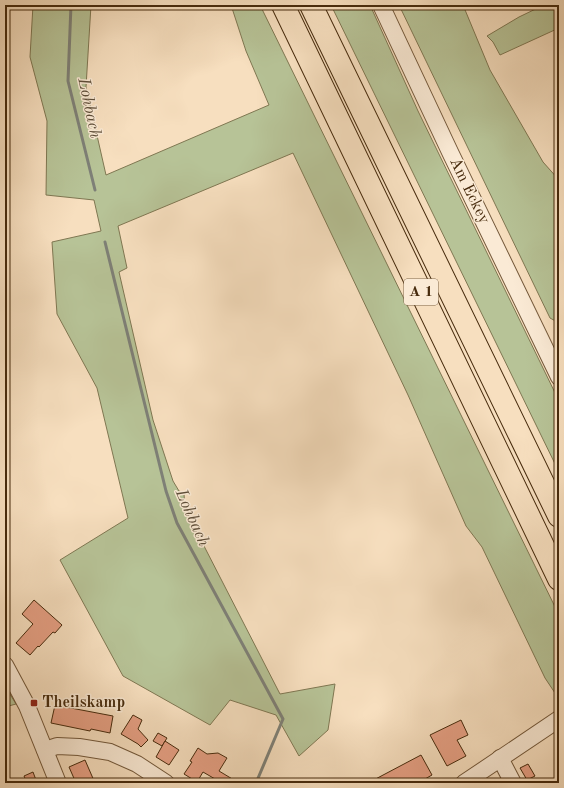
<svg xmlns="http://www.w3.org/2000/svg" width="564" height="788" font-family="'Old Standard TT',serif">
	<rect width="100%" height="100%" fill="#f7dfbf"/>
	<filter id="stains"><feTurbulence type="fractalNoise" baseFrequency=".005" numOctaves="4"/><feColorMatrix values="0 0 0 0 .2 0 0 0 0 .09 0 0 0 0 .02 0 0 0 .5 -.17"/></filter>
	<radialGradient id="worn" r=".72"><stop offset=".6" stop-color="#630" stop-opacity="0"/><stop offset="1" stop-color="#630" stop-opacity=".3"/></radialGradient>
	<g fill="#b7c397" stroke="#7f7752">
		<polygon points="33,5 91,5 86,87 106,175 269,105 246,51 231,5 260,5 559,615 559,699 545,678 482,547 466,526 408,395 293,153 118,226 127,268 119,272 153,420 173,481 179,491 184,494 185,509 280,694 335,684 328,730 299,756 276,715 230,700 210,725 123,676 60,560 128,518 97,388 57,314 52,242 101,231 94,200 46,195 47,121 30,57"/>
		<polygon points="331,5 370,5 418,111 559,401 559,472"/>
		<polygon points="399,5 463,5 490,70 543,162 559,180 559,323 550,318"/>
		<polygon points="544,5 559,5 559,28 500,55 493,42 487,36 519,17"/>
		<polygon points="5,686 16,704 5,707"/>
	</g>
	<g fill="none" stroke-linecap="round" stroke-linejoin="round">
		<g stroke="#7e8077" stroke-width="3">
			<polyline points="71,5 68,81 95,190"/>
			<polyline points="105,242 166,491 177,523 283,719 256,783"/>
		</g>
	</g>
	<g fill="#e6a084" stroke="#472b0d">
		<polygon points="34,600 62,625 55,633 53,632 39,647 38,646 30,655 16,643 33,624 22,614"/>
		<polygon points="55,705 113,716 110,733 91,729 90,731 51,723"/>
		<polygon points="133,715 142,720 138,729 148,740 141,747 138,744 121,734"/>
		<polygon points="461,720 468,735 457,740 466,756 447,766 430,735"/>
		<polygon points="158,733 167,738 162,746 153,741"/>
		<polygon points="165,741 179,750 169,765 156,757"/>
		<polygon points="198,748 207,754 218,753 227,758 219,771 239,783 222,783 203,772 197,782 184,774 192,762 190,761"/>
		<polygon points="421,755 432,775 418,783 368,783"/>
		<polygon points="85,760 95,783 76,783 69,767"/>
		<polygon points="528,764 535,776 527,780 520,768"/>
		<polygon points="33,772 36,780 30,783 27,783 24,776"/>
	</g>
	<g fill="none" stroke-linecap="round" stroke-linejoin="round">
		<g stroke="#73583a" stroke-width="18">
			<g id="minor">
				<polyline points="381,5 450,152 559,377"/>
				<polyline points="5,665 27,706 58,783"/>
				<polyline points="45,750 57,746 79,747 110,752 137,764 166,783"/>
				<polyline points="500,758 513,783"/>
				<polyline points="464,783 559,719"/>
			</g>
		</g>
		<g stroke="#472b0d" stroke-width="24">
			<g id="highway">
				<polyline points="283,5 559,579"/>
				<polyline points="311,5 559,516"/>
			</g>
		</g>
		<use href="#minor" stroke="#faead5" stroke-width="16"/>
		<use href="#highway" stroke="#f7dfbf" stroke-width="22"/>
	</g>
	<rect fill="#8f2418" stroke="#faead5" stroke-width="1.5" x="30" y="699" width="8" height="8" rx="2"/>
	<g text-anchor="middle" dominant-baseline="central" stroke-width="3" stroke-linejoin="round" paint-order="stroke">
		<rect fill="#faead5" stroke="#7d6449" stroke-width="1" x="404" y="279" width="34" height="26" rx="3"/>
		<g font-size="15" font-weight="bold" fill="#472b0d">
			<text x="421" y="292">A 1</text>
		</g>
		<g font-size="16" fill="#472b0d" stroke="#faead5">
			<text transform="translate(469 191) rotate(64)">Am Eckey</text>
		</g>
		<g font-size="16" font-weight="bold" fill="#472b0d" stroke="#faead5" text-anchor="start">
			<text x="42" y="703">Theilskamp</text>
		</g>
		<g font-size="17" font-style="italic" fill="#5e4e39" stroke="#faead5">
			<text transform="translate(89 108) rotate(78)">Lohbach</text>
			<text transform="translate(192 518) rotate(66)">Lohbach</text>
		</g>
	</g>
	<rect width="564" height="788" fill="none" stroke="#f7dfbf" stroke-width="20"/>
	<rect x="6" y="6" width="552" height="776" fill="none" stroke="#472b0d" stroke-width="2"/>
	<rect x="10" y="10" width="544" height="768" fill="none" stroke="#472b0d"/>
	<rect width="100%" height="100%" filter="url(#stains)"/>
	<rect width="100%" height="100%" fill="url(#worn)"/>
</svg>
